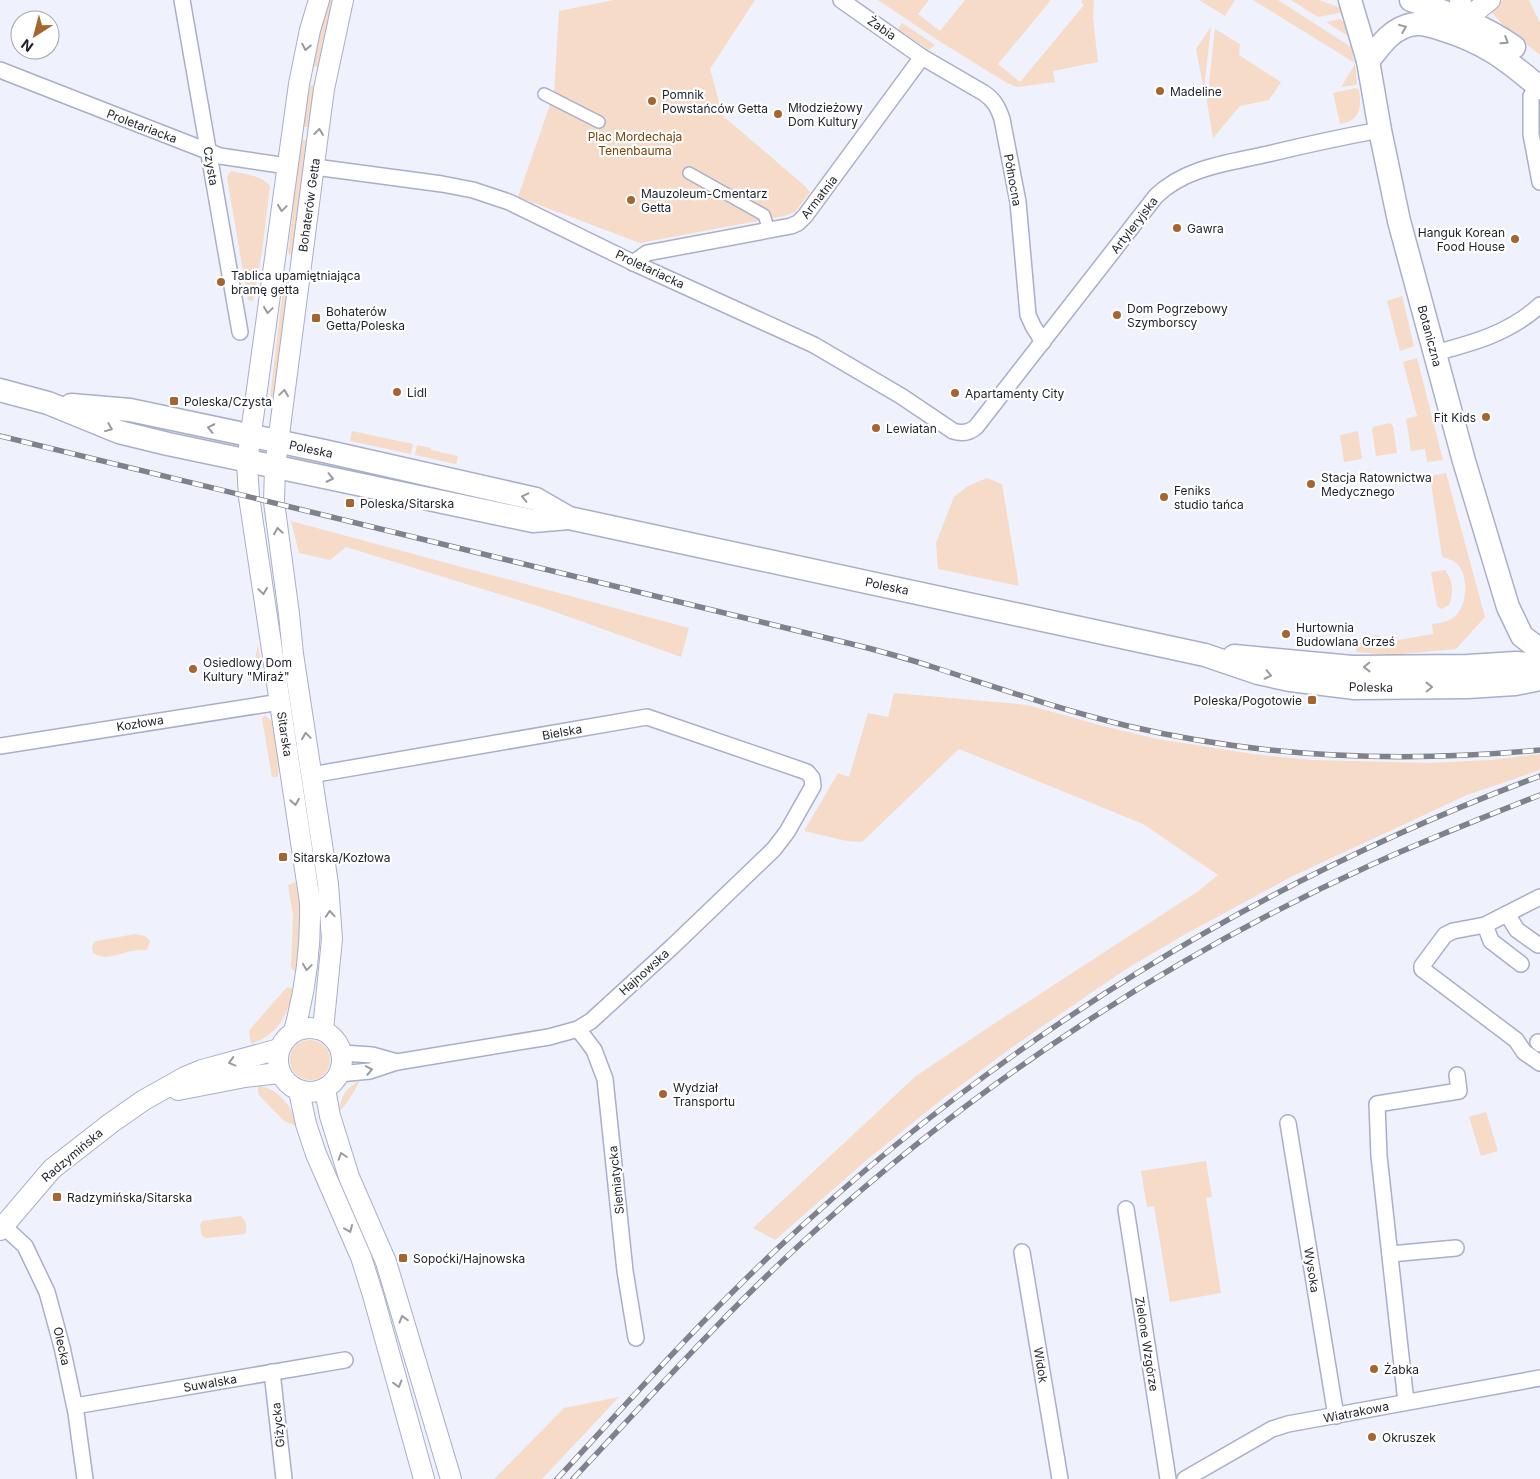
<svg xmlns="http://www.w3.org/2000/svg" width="1540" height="1479" font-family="Inter,sans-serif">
	<rect width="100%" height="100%" fill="#eff2fd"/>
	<g fill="#f5dbc8">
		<polygon points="328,0 334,0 319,68 315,66 312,67"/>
		<polygon points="614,0 755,0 710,69 723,116 805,186 810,192 795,212 784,216 640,243 518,197 554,93 559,11"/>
		<polygon points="878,0 929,0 918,14 940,31 965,0 1051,0 998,64 1020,82 1084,5 1081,2 1082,0 1094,0 1093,18 1098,62 1053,71 1055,82 1017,87 1007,83 939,41"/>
		<polygon points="1199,0 1235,0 1225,16"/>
		<polygon points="1253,0 1278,0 1351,47 1355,63"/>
		<polygon points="1291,0 1319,0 1350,11 1318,17"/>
		<polygon points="1503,0 1529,0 1540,23 1540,55 1504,26 1488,8"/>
		<polygon points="1340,19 1345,23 1348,36 1326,22"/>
		<polygon points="902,23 935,45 929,50 898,29"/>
		<polygon points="1211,26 1204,90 1196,49"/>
		<polygon points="1215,29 1240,44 1239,55 1281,82 1269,100 1240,106 1213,138 1207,102"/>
		<polygon points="1355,64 1357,83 1356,85 1341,87"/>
		<polygon points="310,85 315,86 310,127 303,127"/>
		<path d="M1356,88L1359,90C1362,107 1360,121 1340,124L1333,93Z"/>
		<polygon points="301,140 308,141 293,254 290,255 288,252"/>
		<path d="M231,171C244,174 261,175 270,186L262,252L253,301L248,300L227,178L229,173Z"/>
		<polygon points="285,272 291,273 277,399 270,397"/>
		<polygon points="1402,296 1414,346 1400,351 1387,301"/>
		<polygon points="1417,358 1443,460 1427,462 1425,449 1411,451 1406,419 1417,416 1403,362"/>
		<polygon points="1390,423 1393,426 1397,453 1376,456 1372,430 1373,427"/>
		<polygon points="352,431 413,444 411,454 350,441"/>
		<polygon points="1358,431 1362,459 1344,462 1340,435"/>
		<polygon points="417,445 431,448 431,450 458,456 456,464 415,455"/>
		<path d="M1446,473L1485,617L1456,649L1390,655L1356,652V645L1359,638L1379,635L1380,643L1433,634L1432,624C1440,623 1448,622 1454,617C1467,607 1469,579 1459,566C1455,561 1449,559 1442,557L1430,476Z"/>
		<polygon points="987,478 1002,484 1019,586 938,569 936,543 954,497 968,486"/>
		<polygon points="291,521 689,628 681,657 541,607 346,547 330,560 299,553"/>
		<path d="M1445,570C1453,580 1454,593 1449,605L1441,609L1437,606L1431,572Z"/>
		<polygon points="258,644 263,679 262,682 251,683"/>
		<polygon points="894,693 1028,705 1103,726 1157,739 1253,754 1312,760 1429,763 1490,760 1540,754 1540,770 1467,795 1291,877 1182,936 1123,971 1011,1048 941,1100 869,1158 775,1240 753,1228 916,1076 989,1027 1197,892 1218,875 1143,824 959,749 862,842 847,841 804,831 838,773 849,777 868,713 888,717"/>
		<polygon points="265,715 275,725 279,760 278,777 272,777 262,718"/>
		<path d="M295,882C306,910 300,944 296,973L291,968L293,916L288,885Z"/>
		<path d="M135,934C142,936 145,934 150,941L147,950C142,950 136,950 131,951C118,954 106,961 93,953L92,947L94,942L97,941Z"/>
		<path d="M287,987L294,989C287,1016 279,1034 251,1044L249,1031L252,1027Z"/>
		<circle cx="310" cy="1060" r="20"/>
		<path d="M359,1081C358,1086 344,1109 339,1111C340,1097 347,1087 359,1081Z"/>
		<path d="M258,1086C278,1088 291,1106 297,1124L294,1125L284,1121L258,1094Z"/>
		<polygon points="1486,1112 1498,1151 1481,1156 1469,1117"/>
		<polygon points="1206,1161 1212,1197 1206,1198 1221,1293 1170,1302 1154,1206 1147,1207 1141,1171"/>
		<path d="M241,1216C246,1220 248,1229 245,1234L206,1238L202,1236L200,1225L202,1221Z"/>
		<polygon points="619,1397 542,1479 494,1479 564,1408"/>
	</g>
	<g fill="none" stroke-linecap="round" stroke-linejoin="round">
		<g stroke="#a9aeca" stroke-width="14">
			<g id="pedestrian">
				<polyline points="544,94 599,122"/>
				<polyline points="689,173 764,215 769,230"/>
			</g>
		</g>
		<g stroke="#a9aeca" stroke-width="18">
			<g id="minor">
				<polyline points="182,0 240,332"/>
				<path d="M841,0L922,57L984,93C994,100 998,107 1002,119L1018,202L1028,315L1033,326L1043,342"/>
				<polyline points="0,70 220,156 287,166"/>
				<polyline points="1531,96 1531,134 1540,182"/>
				<path d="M315,167L442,184L473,190L509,202L636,264L814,345L901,396L953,431C962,434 969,433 976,427L1156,196C1186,167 1229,163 1268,154C1305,145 1342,137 1380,130"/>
				<polyline points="633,263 647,253 791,226 798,223 805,216 922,57"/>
				<path d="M1435,353C1473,343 1510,333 1540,305"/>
				<polyline points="0,746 280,702"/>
				<polyline points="311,775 647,717 807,772 812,778 813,786 787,832 774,849 673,946 591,1021 578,1029 549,1037 397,1062 370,1071 339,1074"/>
				<polyline points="1540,897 1485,925 1453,931 1445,935 1422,966 1422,969 1516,1040 1524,1052 1540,1063"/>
				<polyline points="1507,914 1517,930 1538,945"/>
				<polyline points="1485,925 1491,941 1521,964"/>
				<polyline points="578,1029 594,1050 605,1079 625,1271 636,1338"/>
				<polyline points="1538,1042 1540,1044"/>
				<polyline points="342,1053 372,1055 397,1062"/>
				<polyline points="1288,1123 1336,1416"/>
				<polyline points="1126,1209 1168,1479"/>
				<polyline points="0,1223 25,1246 47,1292 62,1347 76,1413 85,1479"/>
				<polyline points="1022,1252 1060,1479"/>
				<polyline points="1390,1254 1456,1248"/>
				<polyline points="272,1372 284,1479"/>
				<polyline points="1406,1402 1379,1156 1377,1104 1459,1091 1457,1075"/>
				<polyline points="75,1406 345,1360"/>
				<polyline points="1185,1479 1272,1429 1288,1424 1540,1378"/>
			</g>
		</g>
		<g stroke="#a9aeca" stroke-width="22">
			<g id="tertiary">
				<polyline points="1460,0 1466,19 1490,0"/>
				<circle cx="310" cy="1060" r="32"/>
				<polyline points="323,1030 332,939 328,884 293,654 289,614 274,502 275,467 283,404 318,134 324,89 343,0"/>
				<path d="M294,1031C306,989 311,946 310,902L249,497L247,462L299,84L310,30L319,0"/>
				<polyline points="325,1089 330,1116 340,1148 349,1177 386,1262 451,1479"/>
				<polyline points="178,1090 245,1077 279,1073"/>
				<polyline points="299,1091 306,1124 316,1154 361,1257 373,1295 424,1479"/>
				<polyline points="0,1230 52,1169 111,1123 144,1100 185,1077 202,1070 279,1049"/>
			</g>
		</g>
		<g stroke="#a9aeca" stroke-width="25">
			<g id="secondary">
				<polyline points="1350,0 1368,61 1380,130 1399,221 1464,461 1508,607 1522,636 1540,650"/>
				<path d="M1411,0C1448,13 1481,24 1514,47"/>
				<path d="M1368,61C1379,48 1388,33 1404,27C1417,21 1428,25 1441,29C1484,42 1506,59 1540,88"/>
				<polyline points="0,390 48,403 119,432 168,444 533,521 569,518 1205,655 1258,673 1290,680 1355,688 1468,687 1515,684 1540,679"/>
				<polyline points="71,405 130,410 324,451 536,499 569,518"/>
				<polyline points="1234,656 1352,667 1468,666 1516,663 1540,665"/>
			</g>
		</g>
		<use href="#pedestrian" stroke="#fff" stroke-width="11"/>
		<use href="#minor" stroke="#fff" stroke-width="15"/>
		<use href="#tertiary" stroke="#fff" stroke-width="20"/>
		<use href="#secondary" stroke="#fff" stroke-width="22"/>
		<g stroke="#7f828d" stroke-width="5.5">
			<g id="rail">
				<path d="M0,436L868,648C890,654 912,660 933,667C998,688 1061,710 1128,726C1263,758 1402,763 1540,750"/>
				<path d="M557,1479C629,1401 700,1321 778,1248C998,1042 1257,881 1540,776"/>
				<path d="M573,1479C653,1394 730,1307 817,1229C982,1080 1171,956 1373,864C1428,839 1484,817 1540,795"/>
			</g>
		</g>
		<use href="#rail" stroke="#fff" stroke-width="4" stroke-dasharray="11" stroke-linecap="butt"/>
	</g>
	<defs><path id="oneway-chevron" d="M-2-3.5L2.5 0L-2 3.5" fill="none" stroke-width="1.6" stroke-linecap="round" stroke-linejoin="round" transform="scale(1.25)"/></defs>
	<g stroke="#999a9f">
		<use href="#oneway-chevron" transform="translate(1403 28) rotate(-22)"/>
		<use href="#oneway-chevron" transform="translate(1505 41) rotate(33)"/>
		<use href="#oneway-chevron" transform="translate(306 47) rotate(101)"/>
		<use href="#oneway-chevron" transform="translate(319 132) rotate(-83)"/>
		<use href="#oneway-chevron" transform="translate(282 208) rotate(98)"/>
		<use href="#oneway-chevron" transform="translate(268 310) rotate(98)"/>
		<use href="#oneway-chevron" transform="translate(284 393) rotate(-82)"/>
		<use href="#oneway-chevron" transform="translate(109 428) rotate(22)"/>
		<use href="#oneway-chevron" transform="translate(211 428) rotate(-168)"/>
		<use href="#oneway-chevron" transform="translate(330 478) rotate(12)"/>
		<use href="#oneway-chevron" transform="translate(525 497) rotate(-167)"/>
		<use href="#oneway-chevron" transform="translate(278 531) rotate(-99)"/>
		<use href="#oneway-chevron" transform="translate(263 591) rotate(82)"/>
		<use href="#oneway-chevron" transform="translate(1367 667) rotate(179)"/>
		<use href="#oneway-chevron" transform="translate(1268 675) rotate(12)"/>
		<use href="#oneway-chevron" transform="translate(1429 687) rotate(-1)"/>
		<use href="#oneway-chevron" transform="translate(306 736) rotate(-98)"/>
		<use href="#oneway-chevron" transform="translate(295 802) rotate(81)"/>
		<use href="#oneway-chevron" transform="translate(330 914) rotate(-94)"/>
		<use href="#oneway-chevron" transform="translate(307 967) rotate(98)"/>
		<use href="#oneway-chevron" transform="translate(232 1062) rotate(165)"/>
		<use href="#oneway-chevron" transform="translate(369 1070) rotate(-11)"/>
		<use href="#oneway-chevron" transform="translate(342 1156) rotate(-108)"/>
		<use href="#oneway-chevron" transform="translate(349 1229) rotate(67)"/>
		<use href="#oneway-chevron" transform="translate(403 1319) rotate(-106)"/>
		<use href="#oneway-chevron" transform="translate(398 1384) rotate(75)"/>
	</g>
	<g fill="#a6652f" stroke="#fff" stroke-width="2">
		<circle cx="1160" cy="91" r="5"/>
		<circle cx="652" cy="101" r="5"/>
		<circle cx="778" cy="114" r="5"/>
		<circle cx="631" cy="200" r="5"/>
		<circle cx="1177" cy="228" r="5"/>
		<circle cx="1515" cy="239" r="5"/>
		<circle cx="221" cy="282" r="5"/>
		<circle cx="1117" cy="315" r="5"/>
		<rect x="311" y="313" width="10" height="10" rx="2.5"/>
		<circle cx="397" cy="392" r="5"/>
		<circle cx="955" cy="393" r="5"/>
		<rect x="169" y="396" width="10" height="10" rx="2.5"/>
		<circle cx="1486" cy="417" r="5"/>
		<circle cx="876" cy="428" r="5"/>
		<circle cx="1311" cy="484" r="5"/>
		<circle cx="1164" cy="497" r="5"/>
		<rect x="345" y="498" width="10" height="10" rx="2.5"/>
		<circle cx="1286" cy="634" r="5"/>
		<circle cx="193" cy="669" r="5"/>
		<rect x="1307" y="695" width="10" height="10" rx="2.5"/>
		<rect x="278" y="852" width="10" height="10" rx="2.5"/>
		<circle cx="663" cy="1094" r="5"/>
		<rect x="52" y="1192" width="10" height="10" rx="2.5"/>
		<rect x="398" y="1253" width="10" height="10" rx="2.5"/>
		<circle cx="1374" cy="1369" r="5"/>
		<circle cx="1372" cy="1437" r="5"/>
	</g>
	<g text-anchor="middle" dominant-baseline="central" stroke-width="4.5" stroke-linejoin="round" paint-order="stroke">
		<g font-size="12" fill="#1d1f2a" stroke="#fff">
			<text transform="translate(882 28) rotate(35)">Żabia</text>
			<text transform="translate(142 126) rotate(21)">Proletariacka</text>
			<text transform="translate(211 166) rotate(80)">Czysta</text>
			<text transform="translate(1013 180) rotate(80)">Północna</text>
			<text transform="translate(819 197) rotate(-52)">Armatnia</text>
			<text transform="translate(309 205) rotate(-82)">Bohaterów Getta</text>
			<text transform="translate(1134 225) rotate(-52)">Artyleryjska</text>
			<text transform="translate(650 269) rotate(25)">Proletariacka</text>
			<text transform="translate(1430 336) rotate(75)">Botaniczna</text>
			<text transform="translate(311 449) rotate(12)">Poleska</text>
			<text transform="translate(887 586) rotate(12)">Poleska</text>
			<text transform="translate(1371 687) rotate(1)">Poleska</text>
			<text transform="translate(140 723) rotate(-9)">Kozłowa</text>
			<text transform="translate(562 732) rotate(-10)">Bielska</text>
			<text transform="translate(285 734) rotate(81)">Sitarska</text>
			<text transform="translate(644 972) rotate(-42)">Hajnowska</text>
			<text transform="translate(72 1155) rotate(-40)">Radzymińska</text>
			<text transform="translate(616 1180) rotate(-96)">Siemiatycka</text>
			<text transform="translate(1312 1270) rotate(81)">Wysoka</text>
			<text transform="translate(1147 1344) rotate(81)">Zielone Wzgórze</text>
			<text transform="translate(62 1346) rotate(77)">Olecka</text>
			<text transform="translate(1041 1365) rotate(81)">Widok</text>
			<text transform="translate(210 1383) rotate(-10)">Suwalska</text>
			<text transform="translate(1356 1412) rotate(-11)">Wiatrakowa</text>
			<text transform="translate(278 1425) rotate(-96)">Giżycka</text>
		</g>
		<g font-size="12" fill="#1d1f2a" stroke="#fff" text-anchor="start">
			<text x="1170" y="91">Madeline</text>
			<text x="662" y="94">Pomnik<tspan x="662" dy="14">Powstańców Getta</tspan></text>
			<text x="788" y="107">Młodzieżowy<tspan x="788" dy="14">Dom Kultury</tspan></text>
			<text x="641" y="193">Mauzoleum-Cmentarz<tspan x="641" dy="14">Getta</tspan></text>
			<text x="1187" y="228">Gawra</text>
			<text x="1505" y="232" text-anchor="end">Hanguk Korean<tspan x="1505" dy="14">Food House</tspan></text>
			<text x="231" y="275">Tablica upamiętniająca<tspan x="231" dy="14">bramę getta</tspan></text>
			<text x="1127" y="308">Dom Pogrzebowy<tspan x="1127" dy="14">Szymborscy</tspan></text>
			<text x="326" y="311">Bohaterów<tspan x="326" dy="14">Getta/Poleska</tspan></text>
			<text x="407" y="392">Lidl</text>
			<text x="965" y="393">Apartamenty City</text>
			<text x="184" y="401">Poleska/Czysta</text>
			<text x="1476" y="417" text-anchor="end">Fit Kids</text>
			<text x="886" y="428">Lewiatan</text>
			<text x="1321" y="477">Stacja Ratownictwa<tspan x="1321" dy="14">Medycznego</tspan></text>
			<text x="1174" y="490">Feniks<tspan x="1174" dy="14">studio tańca</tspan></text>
			<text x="360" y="503">Poleska/Sitarska</text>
			<text x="1296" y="627">Hurtownia<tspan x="1296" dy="14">Budowlana Grześ</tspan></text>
			<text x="203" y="662">Osiedlowy Dom<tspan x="203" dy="14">Kultury "Miraż"</tspan></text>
			<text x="1302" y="700" text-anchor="end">Poleska/Pogotowie</text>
			<text x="293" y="857">Sitarska/Kozłowa</text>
			<text x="673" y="1087">Wydział<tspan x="673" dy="14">Transportu</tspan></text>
			<text x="67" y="1197">Radzymińska/Sitarska</text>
			<text x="413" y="1258">Sopoćki/Hajnowska</text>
			<text x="1384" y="1369">Żabka</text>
			<text x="1382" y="1437">Okruszek</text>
		</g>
		<g font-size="12" fill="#7b4106" stroke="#fff">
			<text x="635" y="136">Plac Mordechaja<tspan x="635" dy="14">Tenenbauma</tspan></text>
		</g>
	</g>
	<g transform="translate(35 35) rotate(216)"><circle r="24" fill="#ffffff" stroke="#a5a5aa"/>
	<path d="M0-4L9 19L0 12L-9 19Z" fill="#a6652f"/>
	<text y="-8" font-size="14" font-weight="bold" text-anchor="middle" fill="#1d1f2a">N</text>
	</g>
</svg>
